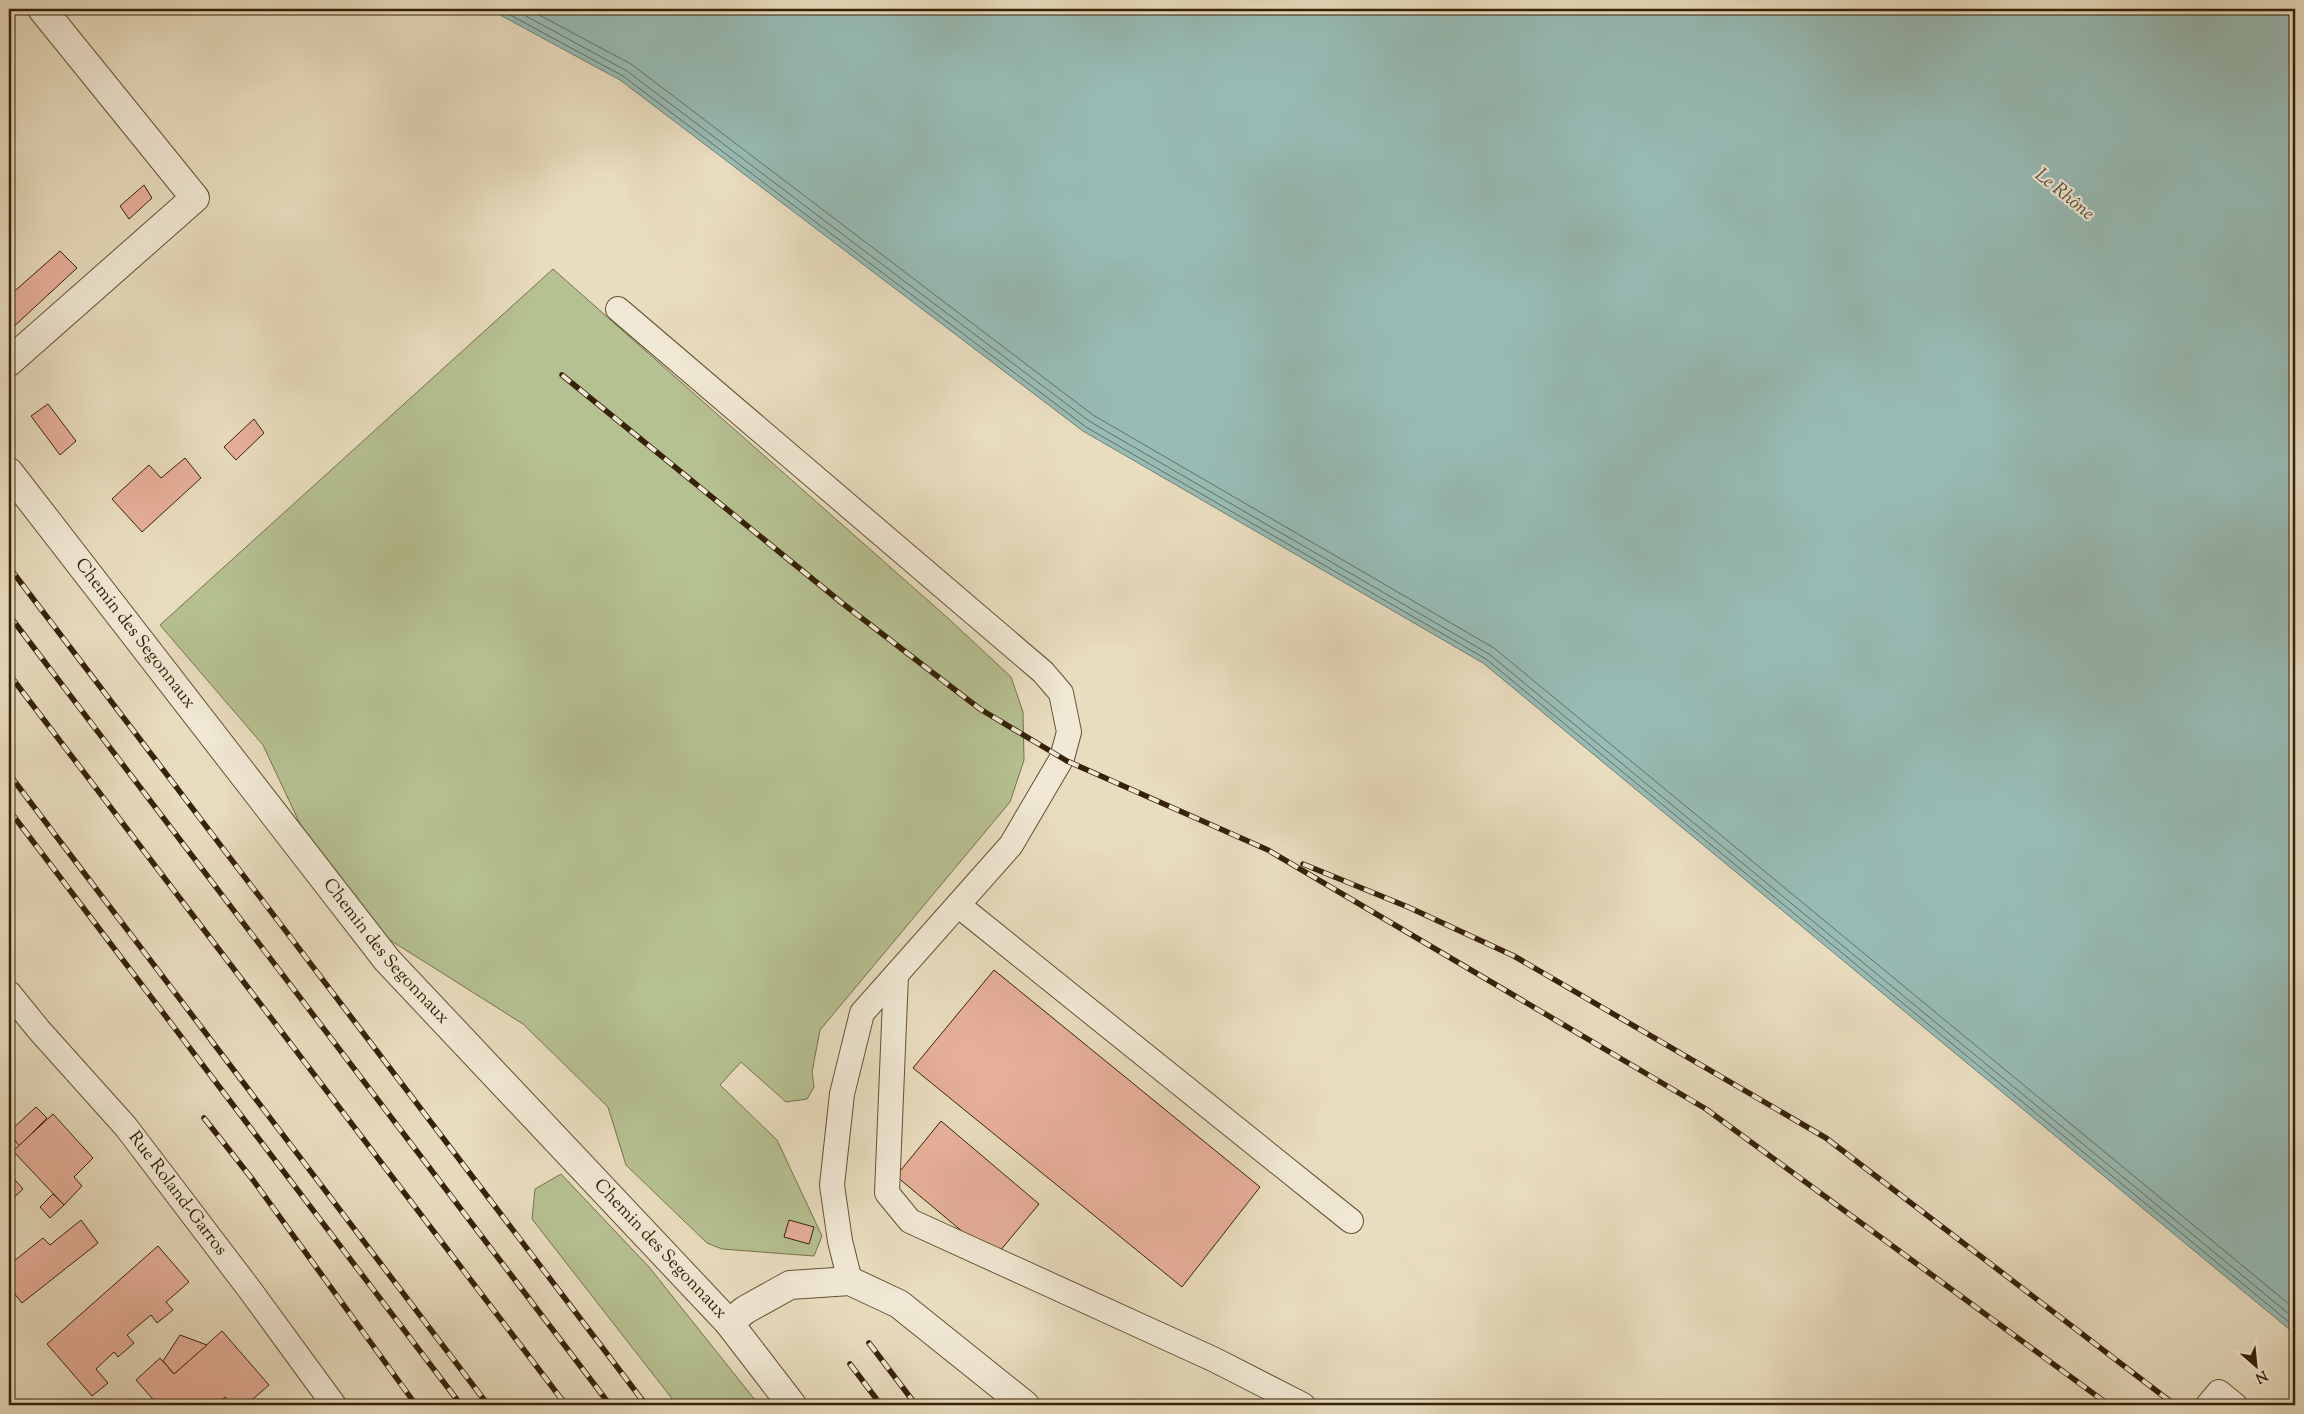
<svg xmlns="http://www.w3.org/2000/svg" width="2304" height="1414" font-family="'Sorts Mill Goudy',serif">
	<rect width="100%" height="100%" fill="#e9ddbf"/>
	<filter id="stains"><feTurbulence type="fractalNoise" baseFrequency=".004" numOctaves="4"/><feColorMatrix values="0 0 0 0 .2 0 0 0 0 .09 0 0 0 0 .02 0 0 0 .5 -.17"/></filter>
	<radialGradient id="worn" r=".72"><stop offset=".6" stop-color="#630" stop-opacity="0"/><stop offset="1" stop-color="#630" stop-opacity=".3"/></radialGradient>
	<g fill="#b6c192" stroke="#76724c">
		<polygon points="553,269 950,620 1011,677 1023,712 1024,760 1010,802 820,1030 812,1072 814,1087 807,1099 786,1102 741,1062 720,1085 777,1140 822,1236 814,1256 722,1249 707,1243 626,1165 608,1107 523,1024 382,935 309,843 263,745 160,625"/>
		<polygon points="561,1174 649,1267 759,1405 677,1405 532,1219 535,1189"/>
	</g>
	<polygon fill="#97bbb5" stroke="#707e6f" points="489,9 2295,9 2295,1334 1483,663 1083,431 620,80"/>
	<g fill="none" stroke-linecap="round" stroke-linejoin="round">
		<g stroke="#666e5e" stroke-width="1">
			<polyline points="499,9 623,76 1086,427 1486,659 2295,1327"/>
			<polyline points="513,9 627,71 1089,421 1489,654 2295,1319"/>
			<polyline points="528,9 631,64 1093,415 1494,648 2295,1309"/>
		</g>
	</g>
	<g fill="#e7b09a" stroke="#362206">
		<polygon points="144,185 152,198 129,219 120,206"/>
		<polygon points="60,251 77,268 9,331 9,296"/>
		<polygon points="48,404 76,441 60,455 31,416"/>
		<polygon points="254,419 264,433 236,460 224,447"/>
		<polygon points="185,458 201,478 142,532 112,499 149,465 161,478"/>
		<polygon points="994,970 1260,1187 1182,1287 913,1068"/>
		<polygon points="36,1107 47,1118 19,1146 9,1132"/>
		<polygon points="53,1114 93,1158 74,1177 82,1186 64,1205 13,1151"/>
		<polygon points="941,1121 1039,1204 994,1258 896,1176"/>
		<polygon points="9,1173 23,1189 9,1202"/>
		<polygon points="53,1194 64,1205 50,1218 40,1207"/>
		<polygon points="81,1220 98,1243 22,1303 9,1287 9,1265 43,1238 50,1245"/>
		<polygon points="789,1220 814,1227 809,1244 784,1237"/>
		<polygon points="158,1246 189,1282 166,1302 173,1310 157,1323 151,1315 127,1335 134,1343 118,1357 114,1352 96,1369 108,1383 92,1396 47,1344"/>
		<polygon points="222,1331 269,1385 246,1405 232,1405 225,1397 216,1405 158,1405 136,1380 160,1358 174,1374"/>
		<polygon points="180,1335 207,1345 174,1374 163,1361"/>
	</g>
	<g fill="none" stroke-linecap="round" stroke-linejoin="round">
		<g stroke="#635134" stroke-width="26">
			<g id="service">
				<polyline points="618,309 1043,672 1061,693 1069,732 1062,758 1011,845 862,1013 842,1094 832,1185 840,1241 850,1281"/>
				<polyline points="958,905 1351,1221"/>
				<polyline points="896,975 887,1193 910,1221 1215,1360 1303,1405"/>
				<path id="s1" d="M9,993L39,1030L126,1127L250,1290L334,1405"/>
				<polyline points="2208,1405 2219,1392 2235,1405"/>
			</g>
		</g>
		<g stroke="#635134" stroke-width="30">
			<g id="minor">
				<polyline points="9,362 195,198 42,9"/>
				<path id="s2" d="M9,472L387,960L729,1323L792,1405"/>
				<polyline points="729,1323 745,1310 790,1285 850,1281 899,1304 1025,1405"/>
			</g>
		</g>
		<use href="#service" stroke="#f1e9d5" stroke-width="24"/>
		<use href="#minor" stroke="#f1e9d5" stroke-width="28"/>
		<g stroke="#362206" stroke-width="5.5">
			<g id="rail">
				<polyline points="562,375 842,603 980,709 1067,761 1268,850 1706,1109 2109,1405"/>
				<polyline points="9,567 646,1405"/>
				<polyline points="9,615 610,1405"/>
				<polyline points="9,674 566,1405"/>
				<polyline points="9,774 488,1405"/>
				<polyline points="9,810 461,1405"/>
				<polyline points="1303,864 1408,907 1514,956 1826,1138 2175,1405"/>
				<polyline points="204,1118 253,1180 416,1405"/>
				<polyline points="869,1343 916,1405"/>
				<polyline points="850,1364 881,1405"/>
			</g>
		</g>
		<use href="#rail" stroke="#f1e9d5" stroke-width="4" stroke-dasharray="11" stroke-linecap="butt"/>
	</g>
	<g text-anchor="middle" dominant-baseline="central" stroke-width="4.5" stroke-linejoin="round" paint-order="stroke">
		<g font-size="18" fill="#362206" stroke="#f1e9d5">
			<text stroke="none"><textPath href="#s2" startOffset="205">Chemin des Segonnaux</textPath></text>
			<text stroke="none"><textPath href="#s2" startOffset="610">Chemin des Segonnaux</textPath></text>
			<text stroke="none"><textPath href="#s1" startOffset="262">Rue Roland-Garros</textPath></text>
			<text stroke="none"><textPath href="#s2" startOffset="1015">Chemin des Segonnaux</textPath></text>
		</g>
		<g font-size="19" font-style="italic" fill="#53503b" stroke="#f1e9d5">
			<text transform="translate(2064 195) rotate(39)">Le Rhône</text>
		</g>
	</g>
	<rect width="2304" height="1414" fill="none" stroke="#e9ddbf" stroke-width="30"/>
	<rect x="10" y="10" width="2284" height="1394" fill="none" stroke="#362206" stroke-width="2.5"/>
	<rect x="15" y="15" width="2274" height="1384" fill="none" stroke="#362206"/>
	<g transform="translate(2256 1366) rotate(153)" stroke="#f1e9d5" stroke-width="4" paint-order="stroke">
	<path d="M0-4L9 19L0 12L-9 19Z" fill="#362206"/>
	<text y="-8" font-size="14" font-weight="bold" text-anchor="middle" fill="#362206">N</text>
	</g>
	<rect width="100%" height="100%" filter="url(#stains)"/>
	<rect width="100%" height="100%" fill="url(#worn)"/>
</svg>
